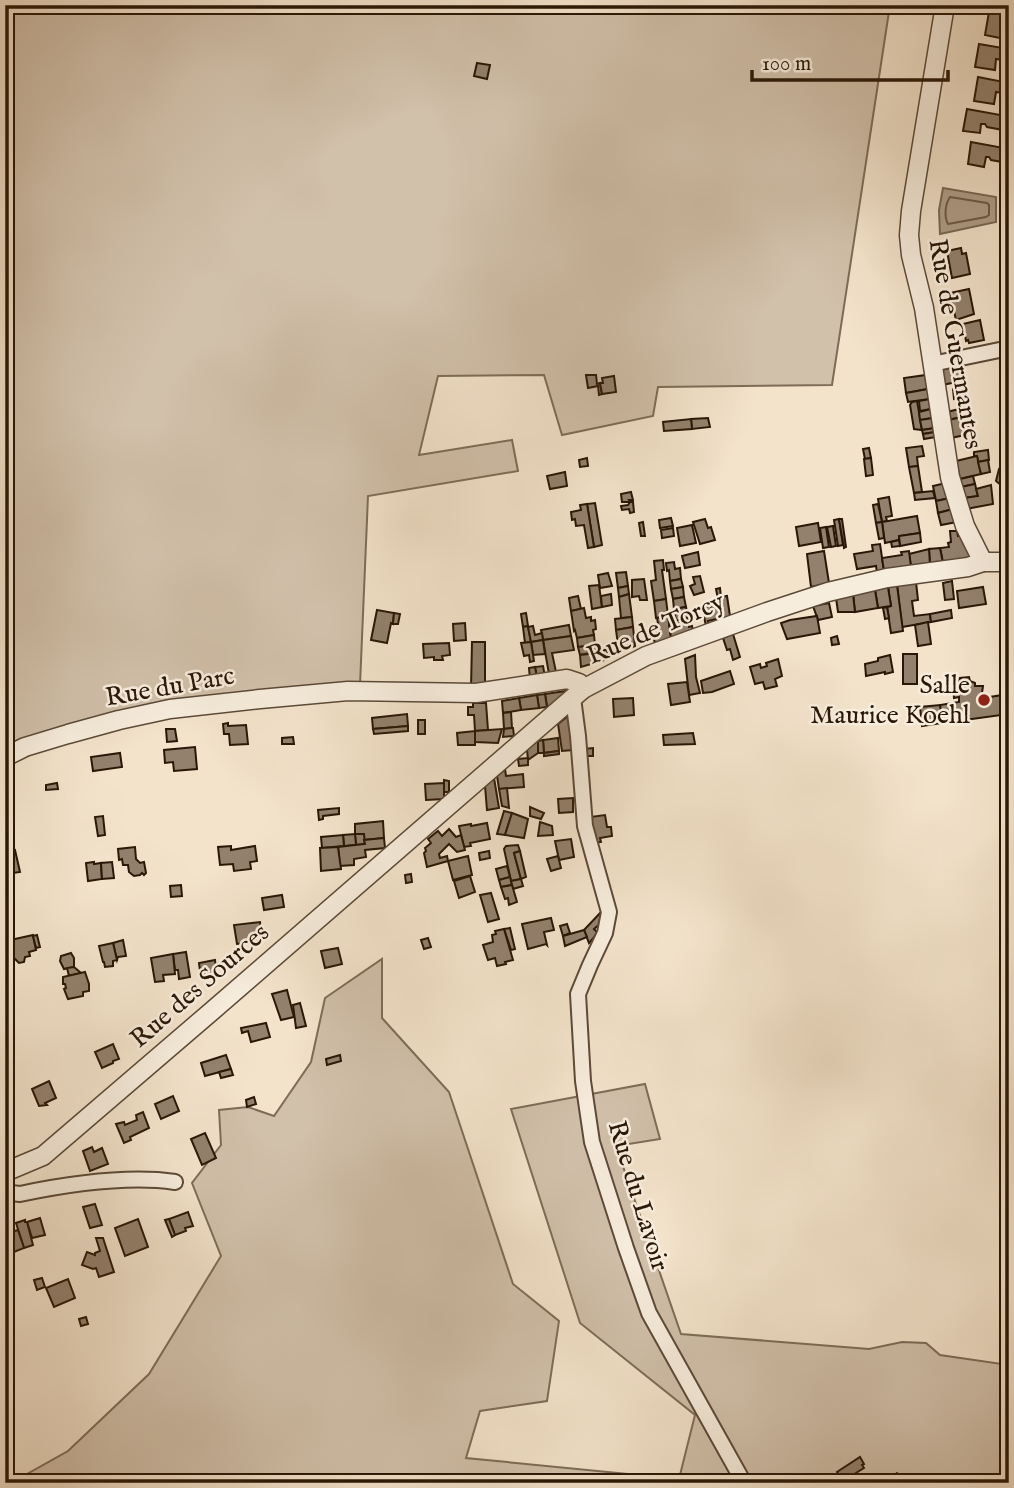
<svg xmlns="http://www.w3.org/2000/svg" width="1014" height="1488" font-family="'IM FELL English',serif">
	<rect width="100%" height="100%" fill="#f3e3cb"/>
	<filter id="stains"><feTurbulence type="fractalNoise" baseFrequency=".00286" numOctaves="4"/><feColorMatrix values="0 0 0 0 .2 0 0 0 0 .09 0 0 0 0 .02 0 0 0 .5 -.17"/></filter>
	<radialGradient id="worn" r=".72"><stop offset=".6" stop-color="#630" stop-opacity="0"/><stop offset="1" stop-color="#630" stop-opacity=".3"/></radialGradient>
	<g fill="#d1c0aa" stroke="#7e6c58" stroke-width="2">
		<polygon points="5,5 890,5 832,385 658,387 653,416 562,435 544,375 438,376 419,455 512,440 518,471 368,496 360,685 165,701 5,758"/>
		<polygon points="382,959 382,1018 449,1092 513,1284 559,1321 547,1401 480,1411 466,1458 679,1479 695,1415 580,1323 511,1109 645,1084 660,1139 616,1146 681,1334 869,1349 902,1342 926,1343 940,1355 1009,1365 1009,1483 11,1483 68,1451 149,1374 221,1256 192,1183 221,1145 219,1110 248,1107 274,1116 311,1062 325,998"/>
	</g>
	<polygon fill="#af9e88" stroke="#7a6854" stroke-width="2" points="943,188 996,197 996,222 940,234 939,210"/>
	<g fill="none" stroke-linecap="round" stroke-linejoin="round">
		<path stroke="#6c5a48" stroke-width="2" d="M950,197L987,203L989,205V215L986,217L948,224C944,217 945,204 950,197Z"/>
	</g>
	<g fill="#93816d" stroke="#2a1707" stroke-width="2">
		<polygon points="989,12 1009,15 1009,27 1007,27 1005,39 985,35"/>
		<polygon points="979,44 1009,49 1009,63 1008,61 996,59 995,70 975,67"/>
		<polygon points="477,63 490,65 487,79 474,76"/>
		<polygon points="978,77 1009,83 1009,97 1007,94 996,92 994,104 974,101"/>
		<polygon points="967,109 1006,116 1003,130 987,127 985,124 981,124 980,133 963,131"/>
		<polygon points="971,142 1009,149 1008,163 991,160 989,157 986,157 984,167 968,164"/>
		<polygon points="961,248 962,254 966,253 970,274 952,278 947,251"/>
		<polygon points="969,289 974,314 956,320 950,293"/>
		<polygon points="980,320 984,340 969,343 968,340 966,341 963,324"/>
		<polygon points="959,364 962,381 942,385 939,369"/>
		<polygon points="586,375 596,375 597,384 600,383 602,394 599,395 598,386 588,388"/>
		<polygon points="926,375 928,389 906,393 904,378"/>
		<polygon points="614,376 616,392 602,394 600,383 603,383 602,378"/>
		<polygon points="963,387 964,397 954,399 953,389"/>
		<polygon points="928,389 930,399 908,402 906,393"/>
		<polygon points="964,397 967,416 948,420 947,412 959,409 957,399"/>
		<polygon points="930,399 931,409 920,411 919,401"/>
		<polygon points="917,401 919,412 922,430 914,429 910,405 912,402"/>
		<polygon points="931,409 933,418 920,420 919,412"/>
		<polygon points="967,416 970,434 951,438 948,420"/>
		<polygon points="708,418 710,427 692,429 691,419"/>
		<polygon points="933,418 935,428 922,430 920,420"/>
		<polygon points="691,419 692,429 664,431 663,422"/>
		<polygon points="935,428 935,432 923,434 922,430"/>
		<polygon points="935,432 936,437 924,439 923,434"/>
		<polygon points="922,446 924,456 917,457 918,466 909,467 906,448"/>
		<polygon points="869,448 871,458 865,459 863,449"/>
		<polygon points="988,450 989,460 978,462 977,456 974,456 974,452"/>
		<polygon points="977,456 981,474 960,479 956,461"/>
		<polygon points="587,458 588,466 580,467 579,460"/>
		<polygon points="871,458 873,475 866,476 864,459"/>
		<polygon points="988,460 990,472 981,474 978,462"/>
		<polygon points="918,466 922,492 914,493 909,467"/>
		<polygon points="999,469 1009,473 1009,492 996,481"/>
		<polygon points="565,472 567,486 550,489 547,476"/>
		<polygon points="973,476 975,484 961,487 960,479"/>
		<polygon points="946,483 950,498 936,501 933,486"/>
		<polygon points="975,484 978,496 964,498 961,487"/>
		<polygon points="991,485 993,504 966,509 964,498 978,496 976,489"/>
		<polygon points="933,491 935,498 915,500 914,493"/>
		<polygon points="631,492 633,500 629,500 630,502 622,502 621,494"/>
		<polygon points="889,497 892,516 886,517 887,521 882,522 878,499"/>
		<polygon points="950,498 953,509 938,513 936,501"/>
		<polygon points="630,502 633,502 634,512 630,513 629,509 622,510 621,506 628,505"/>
		<polygon points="595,503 602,545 594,547 587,504"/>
		<polygon points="587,504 594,547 588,548 584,525 576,526 575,519 572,520 571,512 581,510 580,505"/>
		<polygon points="878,504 882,522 876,523 873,505"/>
		<polygon points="953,509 957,522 941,525 938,513"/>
		<polygon points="917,516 920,533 899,536 899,540 885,543 882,522"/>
		<polygon points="671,518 673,526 660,528 659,520"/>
		<polygon points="705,519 708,528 711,527 715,540 700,544 693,522"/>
		<polygon points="839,519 843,545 838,546 834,520"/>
		<polygon points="839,519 842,519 846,547 844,548"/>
		<polygon points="643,522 645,536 641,536 639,523"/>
		<polygon points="882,522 884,538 879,539 876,523"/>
		<polygon points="818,523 821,542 799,546 796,527"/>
		<polygon points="692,525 696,543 680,546 677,528"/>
		<polygon points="833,526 836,546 831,547 827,527"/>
		<polygon points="826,527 829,547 823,548 820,528"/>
		<polygon points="673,528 674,536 662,538 661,530"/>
		<polygon points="950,531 957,531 958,536 963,535 964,545 969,545 971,560 943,563 940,548 949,547 948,543 951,542"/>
		<polygon points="920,533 921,542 900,546 899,536"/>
		<polygon points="899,540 900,546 892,547 891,542"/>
		<polygon points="880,544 884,571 877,573 876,566 857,569 854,554 873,551 872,545"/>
		<polygon points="940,548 943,563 930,565 929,549"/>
		<polygon points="929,549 930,565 911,567 909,554"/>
		<polygon points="824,551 829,583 811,587 807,554"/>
		<polygon points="909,551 911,567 884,571 882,558 902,555 901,552"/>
		<polygon points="698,552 700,565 685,568 682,556"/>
		<polygon points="663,560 664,570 662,570 666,599 654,601 651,581 656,580 654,561"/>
		<polygon points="674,562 675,569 680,568 681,579 670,581 669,570 667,571 666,563"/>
		<polygon points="626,572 628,586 618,588 616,573"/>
		<polygon points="608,573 612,586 600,588 598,575"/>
		<polygon points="700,576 704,592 694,595 690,586 695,584 693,577"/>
		<polygon points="644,579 647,600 640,600 639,596 632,597 632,580"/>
		<polygon points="681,579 683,587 671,589 670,581"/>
		<polygon points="952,581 954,599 945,600 943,583"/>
		<polygon points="916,582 918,600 912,601 914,616 930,614 931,622 902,627 897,585"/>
		<polygon points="599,585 602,607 592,609 589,586"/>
		<polygon points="897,585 903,631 891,633 887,607 891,606 888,587"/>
		<polygon points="628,586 629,594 619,597 618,588"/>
		<polygon points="683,587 684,597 673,599 671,589"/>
		<polygon points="888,587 891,606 878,608 875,590"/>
		<polygon points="983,587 986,604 959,608 957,591"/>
		<polygon points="720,588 721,597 727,596 730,616 722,620 716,589"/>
		<polygon points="875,590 878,608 855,612 853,594"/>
		<polygon points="611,594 612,605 602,607 601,596"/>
		<polygon points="629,594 632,617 621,618 619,597"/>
		<polygon points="853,594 855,612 838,612 836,598"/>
		<polygon points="578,596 581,609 571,611 569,598"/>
		<polygon points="684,597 686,607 674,609 673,599"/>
		<polygon points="666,599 668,616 656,618 654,601"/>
		<polygon points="829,603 832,617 818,620 813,606"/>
		<polygon points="711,606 711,608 719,606 721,618 708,621 709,625 706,626 702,607"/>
		<polygon points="686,607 688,618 676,621 674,609"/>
		<polygon points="887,607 889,618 885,619 883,608"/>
		<polygon points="584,608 586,618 591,617 591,621 595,620 596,629 593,630 594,635 577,638 575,630 574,631 571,611"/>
		<polygon points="377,610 394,613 393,624 391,623 387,643 371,640"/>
		<polygon points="951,610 952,618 931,622 930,614"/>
		<polygon points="394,613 400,614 398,624 393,624"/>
		<polygon points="526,613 528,626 523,627 521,614"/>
		<polygon points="668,616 671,638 655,644 652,630 659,629 657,618"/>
		<polygon points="817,616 820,633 787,639 781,623 790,620"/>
		<polygon points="632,617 633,627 616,630 615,619"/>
		<polygon points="688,618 689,627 692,626 693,631 671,638 669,622"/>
		<polygon points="928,622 931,644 918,646 915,625"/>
		<polygon points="465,623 466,640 454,641 453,624"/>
		<polygon points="569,625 571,636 543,640 541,630"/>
		<polygon points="528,626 531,642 525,643 523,627"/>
		<polygon points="533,626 535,635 542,633 543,640 531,642 528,627"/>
		<polygon points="633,627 635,646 619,652 616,630"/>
		<polygon points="733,634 740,657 733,660 730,649 727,650 723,638"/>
		<polygon points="594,635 595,645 578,647 577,638"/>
		<polygon points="571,636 574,650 552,653 556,672 549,674 543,640"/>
		<polygon points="837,636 839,644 832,645 831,638"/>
		<polygon points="543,640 545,654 533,655 531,642"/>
		<polygon points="472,642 485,642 485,688 471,688"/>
		<polygon points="531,642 534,661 530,662 529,655 524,656 521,643"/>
		<polygon points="449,643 450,655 442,656 443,660 434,660 434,657 424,658 423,644"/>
		<polygon points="595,645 596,652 580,655 578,647"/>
		<polygon points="607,649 608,659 581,667 580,655 597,653"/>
		<rect x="903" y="654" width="14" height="30"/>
		<polygon points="695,655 696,677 700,693 689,695 685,659"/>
		<polygon points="890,655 893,672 885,674 885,672 866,676 865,664 878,661 878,658"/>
		<polygon points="778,659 782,676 775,679 777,686 765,689 763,682 755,684 750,667 760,664 761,668 767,666 766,663"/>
		<polygon points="543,666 545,677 537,678 535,667"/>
		<polygon points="535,667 537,678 530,679 529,668"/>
		<polygon points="730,671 734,684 712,692 703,693 701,681"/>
		<polygon points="969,677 970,681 975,683 975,686 983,686 982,693 983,698 1009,694 1009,714 942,723 940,705 959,702 959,697 954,698 953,687 957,687 956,683 959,683 960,678"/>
		<polygon points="687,682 690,702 671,705 668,684"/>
		<polygon points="566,691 566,696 556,706 547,707 545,694"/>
		<polygon points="545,694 547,707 539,708 537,695"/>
		<polygon points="537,695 539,708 521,710 519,698"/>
		<polygon points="519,698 521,710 503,713 502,701"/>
		<polygon points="633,698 634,715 614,717 613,699"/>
		<polygon points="473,703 486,703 488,730 475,731 474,715 468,715 468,707 473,707"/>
		<polygon points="940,705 942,723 922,726 920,707"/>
		<polygon points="511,712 512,728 504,729 503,713"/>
		<polygon points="407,714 408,726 373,729 372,718"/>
		<polygon points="568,716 573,750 562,751 558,724"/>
		<rect x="418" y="720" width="7" height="14"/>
		<polygon points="228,723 228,726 246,725 248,744 230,745 229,734 224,734 223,724"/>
		<polygon points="408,726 408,731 374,734 373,729"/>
		<polygon points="512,728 513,728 514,736 503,737 504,729"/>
		<polygon points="166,729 175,729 177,741 167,742"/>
		<polygon points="502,729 498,743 475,742 475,731"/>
		<polygon points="475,731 475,745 458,745 457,733"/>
		<polygon points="693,733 695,744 664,745 663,735"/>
		<polygon points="293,737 294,744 282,744 282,738"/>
		<polygon points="558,738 559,751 544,753 543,740"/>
		<polygon points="543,740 544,753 538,753 538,741"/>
		<polygon points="537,741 538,741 538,753 528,760 527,749"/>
		<polygon points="195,747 197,769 174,771 173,762 165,763 164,750"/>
		<polygon points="593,748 593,756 585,756 584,749"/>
		<polygon points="559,751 559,754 544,756 544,753"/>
		<polygon points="120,753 122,767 93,771 91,757"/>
		<polygon points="528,758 528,765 519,766 518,759"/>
		<polygon points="505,769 506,776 523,774 524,787 499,789 497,776"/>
		<polygon points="494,778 499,808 487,810 485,786"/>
		<polygon points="11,780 14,795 5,797 5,781"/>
		<polygon points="444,780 449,781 449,792 444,792"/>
		<polygon points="57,783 58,789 46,790 46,785"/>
		<polygon points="444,783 444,799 426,800 425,784"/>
		<polygon points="507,788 509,808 502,806 499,789"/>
		<polygon points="573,798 573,812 559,813 558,799"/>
		<polygon points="530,807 544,813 541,819 530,816"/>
		<polygon points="339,808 339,814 323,816 323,819 319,820 318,810"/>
		<polygon points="504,811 512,813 505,835 497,834"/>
		<polygon points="512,813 528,819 524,838 505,835"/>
		<polygon points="605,815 607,827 611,827 612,836 600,838 601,842 593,843 590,817"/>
		<polygon points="103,816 105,835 98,836 95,817"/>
		<polygon points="383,821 384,838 364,840 364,834 355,834 355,824"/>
		<polygon points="540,822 552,826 553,835 538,836"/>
		<polygon points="487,823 490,839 470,843 471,846 464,847 459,826 471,824 471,826"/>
		<polygon points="449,829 456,837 461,835 465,850 457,852 449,844 439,854 440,858 447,856 448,861 427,867 424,853 426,851 425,848 431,843 428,839 438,831 442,836"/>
		<polygon points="355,834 364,834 365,844 356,845"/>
		<polygon points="355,834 356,845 344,846 343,835"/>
		<polygon points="343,835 344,846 322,848 321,837"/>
		<polygon points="384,838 385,848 365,850 366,857 354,859 354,865 340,866 338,847 365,844 364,840"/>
		<polygon points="571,839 574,857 559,860 555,841"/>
		<polygon points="518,845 520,851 514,853 521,879 511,881 504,849 506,846"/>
		<polygon points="231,846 231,850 255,846 257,861 250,862 251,869 234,871 233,864 220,865 218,847"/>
		<polygon points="135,847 136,859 140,863 144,862 146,873 144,875 142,873 140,875 134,876 129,872 128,865 123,865 122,859 119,860 118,849"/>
		<polygon points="338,847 341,869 321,871 320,848"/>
		<polygon points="15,850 20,872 5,874 5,853"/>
		<polygon points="489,851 490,858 480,860 479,853"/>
		<polygon points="520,851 526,877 521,879 514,853"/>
		<polygon points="468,856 472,875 453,880 448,861"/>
		<polygon points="558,856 561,868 551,871 547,859"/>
		<polygon points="94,862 94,864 101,863 102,879 88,881 86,863"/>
		<polygon points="112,862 114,878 102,879 101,863"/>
		<polygon points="507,866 510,877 499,880 496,869"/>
		<polygon points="411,874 412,882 406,883 405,875"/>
		<polygon points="470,876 475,892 459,898 454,881"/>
		<polygon points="510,877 512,885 501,887 499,880"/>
		<polygon points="521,879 523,886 513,889 511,881"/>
		<polygon points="181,885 182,896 171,897 170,886"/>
		<polygon points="512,885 517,902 509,905 508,898 505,899 501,887"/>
		<polygon points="491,893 499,919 488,922 480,895"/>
		<polygon points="282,895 284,907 264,910 262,898"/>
		<polygon points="601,912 601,923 594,929 598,933 589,943 584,930"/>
		<polygon points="551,918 554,930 544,932 547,945 546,944 528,949 522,924"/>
		<polygon points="260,922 262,941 254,942 253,939 245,940 245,943 237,944 234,925"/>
		<polygon points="567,924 570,933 563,936 560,926"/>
		<polygon points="510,928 515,949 511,950 504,929"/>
		<polygon points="504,929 513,960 505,962 506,964 497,966 495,958 488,960 483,945 493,942 492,935 496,934 495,931"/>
		<polygon points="584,930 587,937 565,946 563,936"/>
		<polygon points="33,935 36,950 29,952 30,956 25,957 24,962 19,963 15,959 10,961 6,941"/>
		<polygon points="37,935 40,947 36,948 33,936"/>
		<polygon points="428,938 431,947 424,949 421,940"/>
		<polygon points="123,940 126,956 118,957 117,960 113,943"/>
		<polygon points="113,943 117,960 113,961 113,966 105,967 104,962 103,962 99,946"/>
		<polygon points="338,948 342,964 325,968 321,951"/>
		<polygon points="186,952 190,977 179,979 178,970 175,970 173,954"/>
		<polygon points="71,953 74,958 74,967 64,969 60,961 61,956"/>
		<polygon points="173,954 175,974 163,975 164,981 155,982 151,958"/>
		<polygon points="215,960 217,976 201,978 199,963"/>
		<polygon points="74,967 81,973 69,976 67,968"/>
		<polygon points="85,972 89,984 89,991 83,992 83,996 68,999 64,989 66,988 65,984 63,984 63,977"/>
		<polygon points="287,990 294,1017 281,1020 272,994"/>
		<polygon points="300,1003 306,1026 296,1028 293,1005"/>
		<polygon points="266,1023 270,1037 251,1042 248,1031 242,1033 241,1028"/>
		<polygon points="113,1044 119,1059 113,1061 113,1063 102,1068 95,1052"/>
		<polygon points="226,1055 231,1069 205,1076 201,1063"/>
		<polygon points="340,1055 341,1061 327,1065 326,1059"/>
		<polygon points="231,1069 233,1075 221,1078 219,1072"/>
		<polygon points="49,1081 56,1098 45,1103 47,1105 39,1106 32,1089"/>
		<polygon points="173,1096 179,1111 161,1119 155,1104"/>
		<polygon points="254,1097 256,1104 247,1107 246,1100"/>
		<polygon points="143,1112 149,1128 130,1137 131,1140 124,1143 116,1124 124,1122 125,1125 137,1120 136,1115"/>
		<polygon points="205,1133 216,1158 202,1165 191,1139"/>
		<polygon points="92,1147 94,1152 102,1148 108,1164 90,1171 83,1151"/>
		<polygon points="95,1204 102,1225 90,1228 83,1207"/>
		<polygon points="188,1212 193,1226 185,1228 186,1231 175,1235 169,1219"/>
		<polygon points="40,1218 45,1235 32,1238 27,1222"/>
		<polygon points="138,1219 148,1247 125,1256 115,1228"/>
		<polygon points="169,1219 175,1235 172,1237 165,1220"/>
		<polygon points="25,1220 25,1222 27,1222 33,1245 24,1248 16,1223"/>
		<polygon points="18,1230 24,1248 14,1252 8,1233"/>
		<polygon points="8,1233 14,1252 5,1255 5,1234"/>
		<polygon points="96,1238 103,1238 114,1272 99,1277 96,1268 93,1269 82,1265 87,1252 95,1255 95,1253 100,1251"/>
		<polygon points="42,1278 45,1287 37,1290 34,1280"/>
		<polygon points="68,1279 75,1298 54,1307 46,1288"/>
		<polygon points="86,1317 88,1324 81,1326 79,1319"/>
		<polygon points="860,1457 864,1464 862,1465 864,1468 843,1481 837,1472"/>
		<polygon points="897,1473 904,1483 883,1483 883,1482"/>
	</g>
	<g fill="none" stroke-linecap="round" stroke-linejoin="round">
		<g stroke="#5c4a38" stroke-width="18">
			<g id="minor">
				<polyline points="932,364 1009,348"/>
				<polyline points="573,698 578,736 585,826 609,912 605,933 590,965 578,994 583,1081 592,1142 626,1248 649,1313 744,1483"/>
				<path d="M5,1191L11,1193L20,1194C68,1184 126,1175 175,1182"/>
			</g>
		</g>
		<g stroke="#5c4a38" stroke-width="21">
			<g id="tertiary">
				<polyline points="945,5 911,211 909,235 911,255 924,308 950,477 965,526 983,562"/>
				<polyline points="5,757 25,747 68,734 119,720 170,709 260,699 348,691 476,693 567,679 579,683 583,689"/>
				<polyline points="5,1172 43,1156 212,1011 583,689 646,656 767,612 828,592 887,578 968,567 983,562 1009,562"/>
				<polyline points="5,1190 5,1191"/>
			</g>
		</g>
		<use href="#minor" stroke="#f7eddd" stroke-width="14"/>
		<use href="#tertiary" stroke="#f7eddd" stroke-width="18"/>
	</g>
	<circle fill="#8f2418" stroke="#f7eddd" stroke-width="2.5" cx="984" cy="700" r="7"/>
	<g text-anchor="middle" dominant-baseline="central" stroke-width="5" stroke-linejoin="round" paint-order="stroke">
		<g font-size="26" fill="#2a1707" stroke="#f7eddd">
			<text transform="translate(955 344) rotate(80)">Rue de Guermantes</text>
			<text transform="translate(656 629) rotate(-23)">Rue de Torcy</text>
			<text transform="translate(170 687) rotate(-10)">Rue du Parc</text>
			<text transform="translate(200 986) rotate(-41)">Rue des Sources</text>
			<text transform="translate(638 1196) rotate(73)">Rue du Lavoir</text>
		</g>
		<g font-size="26" fill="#2a1707" stroke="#f7eddd" text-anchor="end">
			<text x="970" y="685">Salle<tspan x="970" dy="30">Maurice Koehl</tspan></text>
		</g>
	</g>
	<rect width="1014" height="1488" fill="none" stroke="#f3e3cb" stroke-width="28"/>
	<rect x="7" y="7" width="1000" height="1474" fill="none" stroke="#2a1707" stroke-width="3.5"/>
	<rect x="14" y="14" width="986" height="1460" fill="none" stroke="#2a1707" stroke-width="2"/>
	<path d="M752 70v10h196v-10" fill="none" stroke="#2a1707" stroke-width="3.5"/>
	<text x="762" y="70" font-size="21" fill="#2a1707" stroke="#f7eddd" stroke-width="5" paint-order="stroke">100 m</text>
	<rect width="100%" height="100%" filter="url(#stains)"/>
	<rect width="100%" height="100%" fill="url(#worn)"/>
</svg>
